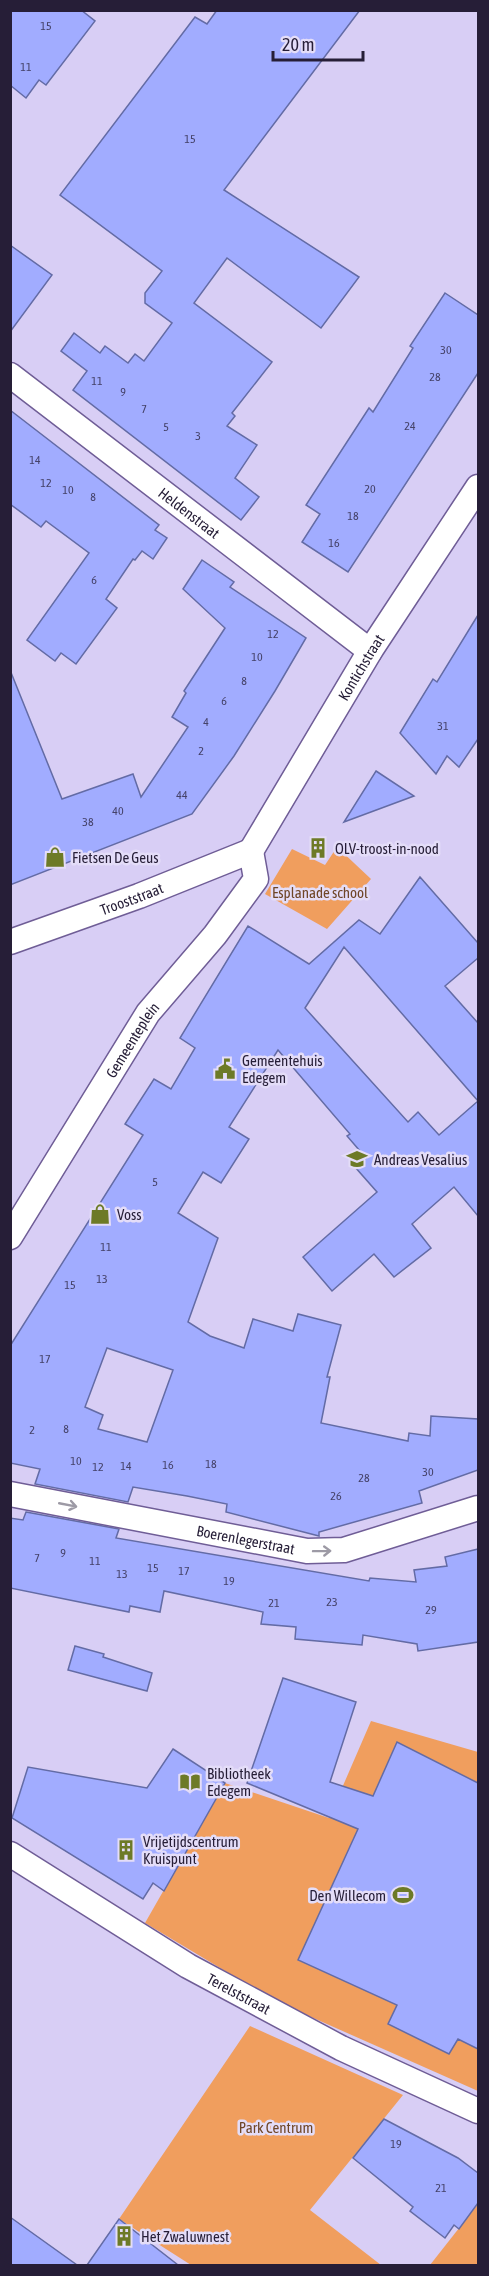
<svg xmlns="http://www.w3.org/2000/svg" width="489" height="2276" font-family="'Asap Condensed',sans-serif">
	<rect width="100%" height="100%" fill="#d8cef5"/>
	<g fill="#f09e5e">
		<polygon points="337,847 371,879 327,929 265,894 292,849 325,865"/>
		<polygon points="371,1721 478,1752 478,2091 275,2001 145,1923 225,1783 329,1818"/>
		<polygon points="250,2026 403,2095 310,2210 381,2265 191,2265 119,2219"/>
		<polygon points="478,2204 478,2265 430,2265"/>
	</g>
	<g fill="#a1acff" stroke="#636ba5" stroke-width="1.5" fill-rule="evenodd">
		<polygon points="10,10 81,10 95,21 46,85 39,80 26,98 10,85"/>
		<polygon points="217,10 360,10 224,190 359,277 321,328 227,258 194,303 272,362 232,413 235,416 227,426 257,445 235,478 259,497 241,520 73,390 87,371 61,351 74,333 100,353 105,346 128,363 135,354 144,361 172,323 145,303 145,293 162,271 60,195 195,17 207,24"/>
		<polygon points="10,245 52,275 10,332"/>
		<polygon points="445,293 478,315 478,373 348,572 302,542 320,514 306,505 369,408 373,412 413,348 410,346"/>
		<polygon points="10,410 159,525 155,530 167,538 153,559 142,551 135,560 133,559 106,599 117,608 76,664 61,653 55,661 27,640 89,553 46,521 41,527 10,504"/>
		<polygon points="202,560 234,582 230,587 306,638 275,691 234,756 192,814 10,885 10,670 62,799 133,774 141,797 188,727 172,717 186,693 184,691 225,628 183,589"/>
		<polygon points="478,615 478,739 459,767 447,756 436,774 400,733 433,679 437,682"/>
		<polygon points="376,771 414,796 344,822"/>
		<path d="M420,877L478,943V958L445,986L478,1023V1216L454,1187L412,1224L431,1248L394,1277L374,1254L332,1291L303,1257L377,1192L355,1167L366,1158L347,1136L350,1134L278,1050L229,1127L249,1139L221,1183L203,1172L178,1213L218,1238L188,1322L210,1336L244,1348L253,1319L293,1331L298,1314L341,1325L327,1377H330L321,1423L408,1441L409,1433L430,1436L431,1416L478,1419V1470L419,1491L422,1503L319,1532V1536L226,1512L227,1504L187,1496L133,1487L128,1502L35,1484L40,1469L10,1463V1346L143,1135L125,1124L154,1079L171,1089L195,1048L180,1038L248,926L309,964L359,920L380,934ZM344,947L478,1101L439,1135L418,1112L408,1122L305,1008ZM107,1348L173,1370L147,1442L98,1429L103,1415L85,1407Z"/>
		<polygon points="26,1512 119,1529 116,1538 369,1581 370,1578 416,1582 414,1570 447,1566 445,1557 478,1549 478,1642 418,1651 417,1644 363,1635 362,1645 295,1639 296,1627 261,1624 263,1612 164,1591 160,1612 130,1606 129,1612 10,1588 10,1518 23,1520"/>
		<polygon points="75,1646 104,1654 103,1657 152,1673 147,1691 68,1670"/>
		<polygon points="283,1678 356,1702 330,1782 373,1796 397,1742 478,1783 478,2049 458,2039 449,2054 388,2024 397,2005 298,1960 358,1829 247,1783"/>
		<polygon points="173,1749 225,1783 164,1891 153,1883 143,1899 12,1818 28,1767 147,1788"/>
		<polygon points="384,2119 458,2158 478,2173 478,2203 459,2229 454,2225 445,2238 410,2211 413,2207 353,2158"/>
		<polygon points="10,2217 77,2265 10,2265"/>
		<polygon points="119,2219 178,2265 87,2265"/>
	</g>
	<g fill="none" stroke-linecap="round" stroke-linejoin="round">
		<g stroke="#6f5d96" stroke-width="27">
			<g id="street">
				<path id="s1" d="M10,375L370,651"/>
				<path id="s2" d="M251,851L370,651L478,487"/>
				<path id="s3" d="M10,942L139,896L251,851"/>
				<path id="s4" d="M10,1237L148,1013L215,935L256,879L251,851"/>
				<path id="s5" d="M10,1494L307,1551L344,1550L478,1508"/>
				<path id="s6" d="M10,1854L188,1966L341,2048L478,2111"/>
			</g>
		</g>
		<use href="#street" stroke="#fff" stroke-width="24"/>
	</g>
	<defs><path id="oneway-shaft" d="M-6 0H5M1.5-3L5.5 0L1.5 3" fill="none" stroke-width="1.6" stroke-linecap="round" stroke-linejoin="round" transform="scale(1.5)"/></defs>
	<g stroke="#9d9aa5">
		<use href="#oneway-shaft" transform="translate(68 1505) rotate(11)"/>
		<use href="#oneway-shaft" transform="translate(322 1551) rotate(-1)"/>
	</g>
	<defs>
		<g id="building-bare" transform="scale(1.62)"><path d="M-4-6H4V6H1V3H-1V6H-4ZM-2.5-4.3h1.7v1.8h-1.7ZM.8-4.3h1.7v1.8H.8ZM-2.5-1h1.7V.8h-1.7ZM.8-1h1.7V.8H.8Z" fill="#6d7a27" stroke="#e4ddf8" stroke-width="2.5" paint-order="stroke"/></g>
		<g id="shop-bare" transform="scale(1.62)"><path d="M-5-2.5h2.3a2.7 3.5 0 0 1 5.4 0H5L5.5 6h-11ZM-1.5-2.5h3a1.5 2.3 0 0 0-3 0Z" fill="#6d7a27" stroke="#e4ddf8" stroke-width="2.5" paint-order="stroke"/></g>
		<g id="civic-bare" transform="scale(1.62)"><path d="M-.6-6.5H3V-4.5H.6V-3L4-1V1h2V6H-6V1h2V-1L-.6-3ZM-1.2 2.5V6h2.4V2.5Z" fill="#6d7a27" stroke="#e4ddf8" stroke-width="2.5" paint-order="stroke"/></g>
		<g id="school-bare" transform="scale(1.62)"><path d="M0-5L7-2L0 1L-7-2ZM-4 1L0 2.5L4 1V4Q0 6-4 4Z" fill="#6d7a27" stroke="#e4ddf8" stroke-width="2.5" paint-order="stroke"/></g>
		<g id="library-bare" transform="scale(1.62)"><path d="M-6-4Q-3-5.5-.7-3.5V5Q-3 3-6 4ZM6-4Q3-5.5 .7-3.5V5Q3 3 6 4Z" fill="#6d7a27" stroke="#e4ddf8" stroke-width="2.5" paint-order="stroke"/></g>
		<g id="stadium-bare" transform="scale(1.62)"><path d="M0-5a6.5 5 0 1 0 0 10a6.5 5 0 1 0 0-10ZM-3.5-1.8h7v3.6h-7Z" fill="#6d7a27" stroke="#e4ddf8" stroke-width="2.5" paint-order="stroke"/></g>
	</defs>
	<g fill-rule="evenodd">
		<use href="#building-bare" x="318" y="848"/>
		<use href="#shop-bare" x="55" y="857"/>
		<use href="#civic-bare" x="225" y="1069"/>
		<use href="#school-bare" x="357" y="1159"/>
		<use href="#shop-bare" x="100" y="1214"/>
		<use href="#library-bare" x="190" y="1782"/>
		<use href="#building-bare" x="126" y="1850"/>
		<use href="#stadium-bare" x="403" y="1895"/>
		<use href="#building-bare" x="124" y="2236"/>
	</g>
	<g text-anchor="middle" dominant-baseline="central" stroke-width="5" stroke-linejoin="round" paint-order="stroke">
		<g font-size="12" fill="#454269">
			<text x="46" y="26">15</text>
			<text x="26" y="67">11</text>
			<text x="190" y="139">15</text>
			<text x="446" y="350">30</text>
			<text x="435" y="377">28</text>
			<text x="97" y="381">11</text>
			<text x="123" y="392">9</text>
			<text x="144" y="409">7</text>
			<text x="410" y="426">24</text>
			<text x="166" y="427">5</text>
			<text x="198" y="436">3</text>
			<text x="35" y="460">14</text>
			<text x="46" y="483">12</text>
			<text x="370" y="489">20</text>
			<text x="68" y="490">10</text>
			<text x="93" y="497">8</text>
			<text x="353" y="516">18</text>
			<text x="334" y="543">16</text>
			<text x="94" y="580">6</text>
			<text x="273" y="634">12</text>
			<text x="257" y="657">10</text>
			<text x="244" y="681">8</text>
			<text x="224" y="701">6</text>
			<text x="206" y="722">4</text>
			<text x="443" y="726">31</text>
			<text x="201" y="751">2</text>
			<text x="182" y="795">44</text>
			<text x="118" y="811">40</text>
			<text x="88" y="822">38</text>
			<text x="155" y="1182">5</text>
			<text x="106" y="1247">11</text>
			<text x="102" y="1279">13</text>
			<text x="70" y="1285">15</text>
			<text x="45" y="1359">17</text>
			<text x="66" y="1429">8</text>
			<text x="32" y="1430">2</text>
			<text x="76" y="1461">10</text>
			<text x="211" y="1464">18</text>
			<text x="168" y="1465">16</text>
			<text x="126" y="1466">14</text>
			<text x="98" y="1467">12</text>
			<text x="428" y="1472">30</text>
			<text x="364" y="1478">28</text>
			<text x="336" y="1496">26</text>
			<text x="63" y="1553">9</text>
			<text x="37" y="1558">7</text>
			<text x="95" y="1561">11</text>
			<text x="153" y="1568">15</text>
			<text x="184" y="1571">17</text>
			<text x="122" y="1574">13</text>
			<text x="229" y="1581">19</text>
			<text x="332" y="1602">23</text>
			<text x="274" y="1603">21</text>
			<text x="431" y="1610">29</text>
			<text x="396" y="2144">19</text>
			<text x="441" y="2188">21</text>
		</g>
		<g font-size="15" fill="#261e37" stroke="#e4ddf8">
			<text stroke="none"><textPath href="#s1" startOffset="226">Heldenstraat</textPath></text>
			<text stroke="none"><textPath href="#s2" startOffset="214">Kontichstraat</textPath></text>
			<text stroke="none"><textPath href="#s3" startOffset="129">Trooststraat</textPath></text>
			<text stroke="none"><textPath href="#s4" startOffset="232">Gemeenteplein</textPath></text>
			<text stroke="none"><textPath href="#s5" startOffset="240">Boerenlegerstraat</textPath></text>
			<text stroke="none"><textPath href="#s6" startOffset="268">Terelststraat</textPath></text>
		</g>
		<g font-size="15" fill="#261e37" stroke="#e4ddf8" text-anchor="start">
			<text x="335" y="848">OLV-troost-in-nood</text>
			<text x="72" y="857">Fietsen De Geus</text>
			<text x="242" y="1060">Gemeentehuis<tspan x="242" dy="17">Edegem</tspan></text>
			<text x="374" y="1159">Andreas Vesalius</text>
			<text x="117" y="1214">Voss</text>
			<text x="207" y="1773">Bibliotheek<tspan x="207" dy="17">Edegem</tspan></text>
			<text x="143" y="1841">Vrijetijdscentrum<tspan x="143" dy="17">Kruispunt</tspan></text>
			<text x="386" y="1895" text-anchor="end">Den Willecom</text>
			<text x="141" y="2236">Het Zwaluwnest</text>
		</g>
		<g font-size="15" fill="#6f4627" stroke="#e4ddf8">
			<text x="320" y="892">Esplanade school</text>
			<text x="276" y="2127">Park Centrum</text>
		</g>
	</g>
	<rect width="489" height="2276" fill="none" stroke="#261e37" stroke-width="24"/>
	<path d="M273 51v9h90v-9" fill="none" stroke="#261e37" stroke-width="3"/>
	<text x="282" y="51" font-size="18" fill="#261e37" stroke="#e4ddf8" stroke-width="4.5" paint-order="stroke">20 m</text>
</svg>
